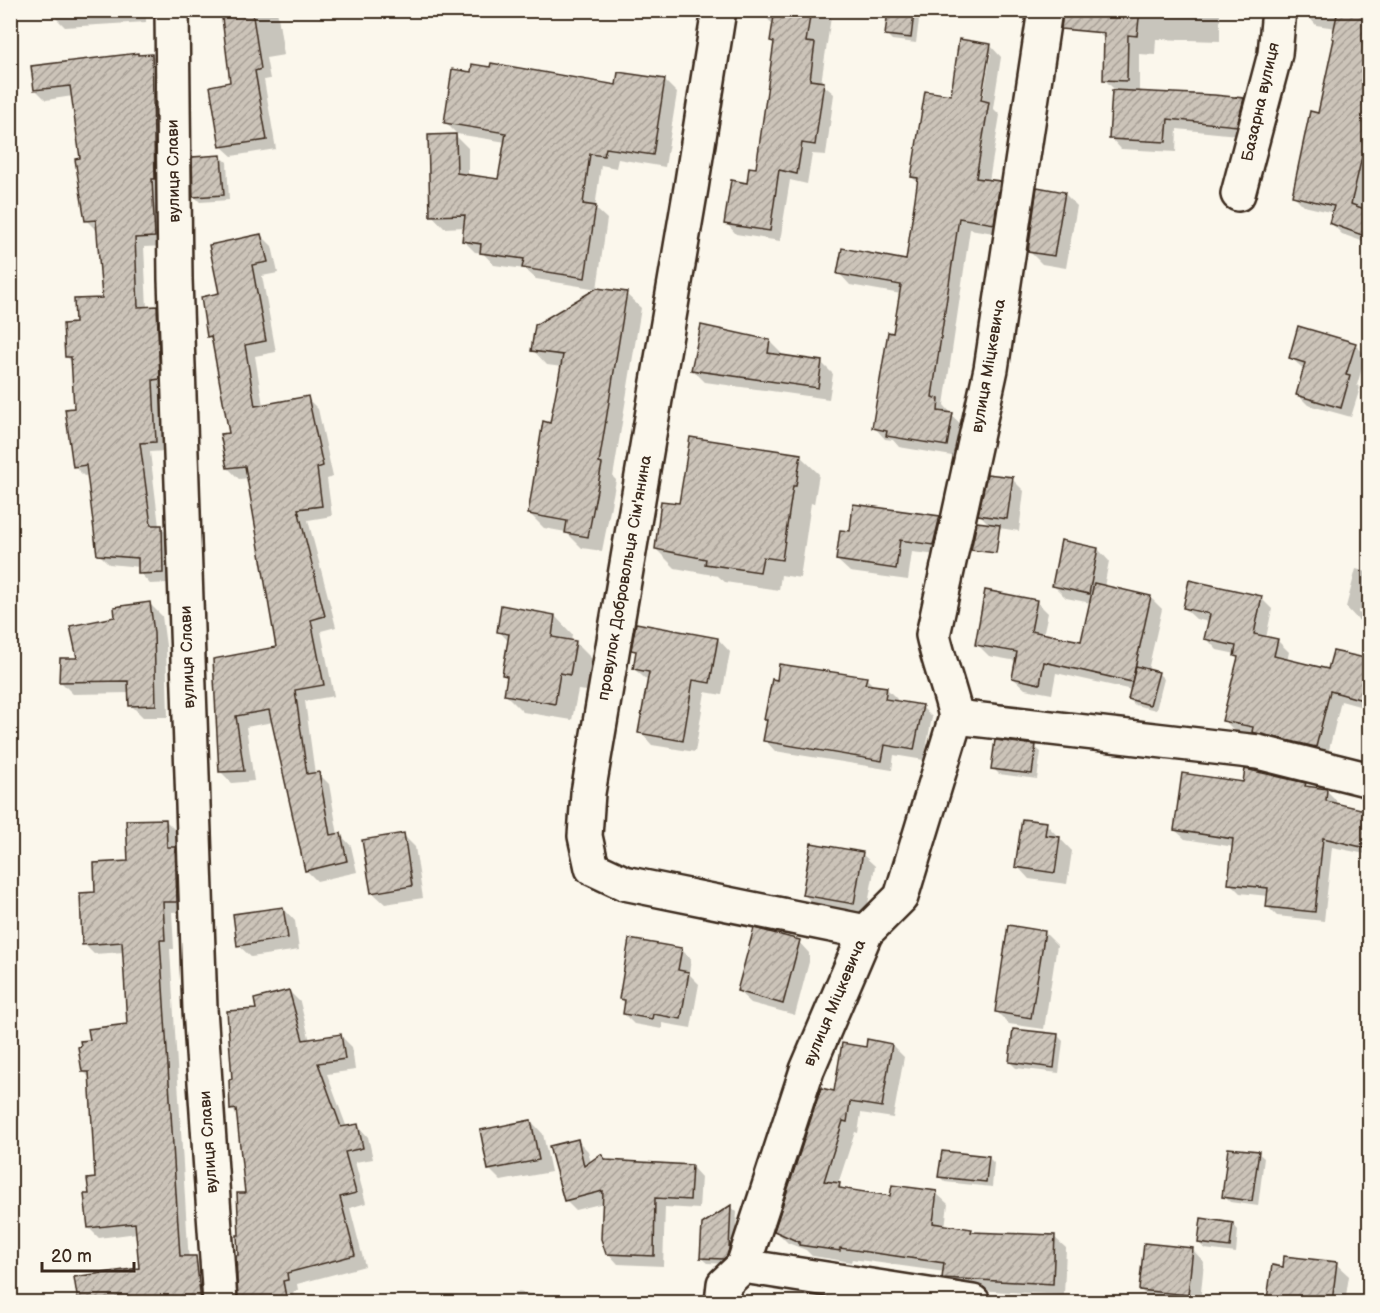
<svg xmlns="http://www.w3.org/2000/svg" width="1380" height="1313" font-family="'Balsamiq Sans',sans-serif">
	<defs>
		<pattern id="building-hatch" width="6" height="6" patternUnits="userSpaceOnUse" patternTransform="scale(1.5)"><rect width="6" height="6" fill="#ccc4b9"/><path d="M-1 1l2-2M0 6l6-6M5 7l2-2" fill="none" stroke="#a79f96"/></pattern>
	</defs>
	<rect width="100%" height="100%" fill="#fbf7ec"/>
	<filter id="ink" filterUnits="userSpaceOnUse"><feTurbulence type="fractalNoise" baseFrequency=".0167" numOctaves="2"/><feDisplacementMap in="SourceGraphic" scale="12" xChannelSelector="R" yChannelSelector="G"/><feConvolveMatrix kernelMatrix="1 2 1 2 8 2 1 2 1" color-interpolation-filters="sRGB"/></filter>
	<g filter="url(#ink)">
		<g fill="#0003" fill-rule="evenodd">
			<polygon points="54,10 146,10 146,22 65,27 54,16"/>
			<polygon points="222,10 277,10 284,55 266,58 270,79 264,80 276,149 232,156 222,147 232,83"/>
			<polygon points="761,10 834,10 833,17 831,17 821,83 834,94 826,155 812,154 807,184 790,180 780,241 736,234 726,223 758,170 776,44 772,41 774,25 761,13"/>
			<polygon points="1099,10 1220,10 1220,41 1156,39 1155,55 1139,54 1139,93 1243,99 1254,110 1247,136 1177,129 1176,152 1121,149 1111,138 1117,92 1104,79 1105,39 1097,32"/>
			<polygon points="1306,10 1370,10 1370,179 1362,210 1370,212 1370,244 1342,234 1331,223 1334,213 1304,206 1293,195 1319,114 1335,40 1336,28 1316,25 1306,14"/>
			<polygon points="913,14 919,20 916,43 892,40 886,34"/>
			<path d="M990,45L1001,57L993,108L1000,115L989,181L1000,183L1011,194L1005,235L970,229L944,405L950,412V414L963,426L958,457L899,447L893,440L885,439L874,427L901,294L850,285L839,273L907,261L919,184L912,177L952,97ZM988,53H991L981,108L978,107Z"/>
			<polygon points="139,56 152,56 162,66 165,246 144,247 147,308 157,307 167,317 169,389 162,389 166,451 150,452 159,526 171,537 173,583 150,584 140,573 140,567 109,564 99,554 89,475 84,476 74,466 76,410 73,363 66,356 76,325 103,299 98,230 96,230 86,220 82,159 73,96 46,100 36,90"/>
			<polygon points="665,81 677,93 665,167 618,159 616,168 601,165 595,208 607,219 597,289 626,294 641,308 613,477 616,480 602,551 582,548 566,532 544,528 529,513 551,424 562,367 547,365 533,350 598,289 536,279 525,269 494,265 483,253 475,252 463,240 465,227 444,228 432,215 455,135 468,148 468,176 500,181 506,142 457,134 445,122 617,87"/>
			<polygon points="221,157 227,162 229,200 200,202 194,196"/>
			<polygon points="1064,193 1077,206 1066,268 1042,264 1029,251"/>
			<polygon points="261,235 272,246 278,273 262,276 276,352 255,356 263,406 307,398 318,409 333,477 327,479 332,516 308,520 336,627 321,631 334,696 305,701 315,774 318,773 329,784 338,835 340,834 351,846 357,872 317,881 306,870 273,722 246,727 254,781 232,783 221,772 215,660 278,648 249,478 239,479 228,468 230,434 214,342 208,336 201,298 221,294"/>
			<polygon points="770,342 782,354 781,356 821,362 833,374 829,399 705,382 693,370"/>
			<polygon points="1355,345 1366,355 1357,385 1360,388 1351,417 1308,405 1297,394 1305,370 1291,358"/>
			<polygon points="800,456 819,474 814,504 811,503 800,578 781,575 779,590 725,582 718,576 675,568 656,549"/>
			<polygon points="1012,479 1024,491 1019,531 992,527 980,515"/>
			<polygon points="939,518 951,530 946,556 912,552 908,580 850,572 837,560 851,533"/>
			<polygon points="1098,549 1109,561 1104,587 1151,598 1162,609 1148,670 1158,673 1164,679 1156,710 1135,705 1129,699 1132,690 1056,673 1052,694 1025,689 1013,678 1017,661 989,656 977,644 1036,601 1048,613 1043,635 1082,643 1091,603 1066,598 1054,586"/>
			<polygon points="1356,569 1370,573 1370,613 1358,610 1358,613 1370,616 1370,623 1358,620 1346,607"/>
			<polygon points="1261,598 1272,609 1266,638 1277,640 1289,652 1287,661 1329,671 1370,661 1370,709 1341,701 1327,758 1236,732 1224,720 1239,659 1236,654 1217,650 1206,638 1209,622 1196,619 1184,608"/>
			<polygon points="150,604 162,616 166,646 168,717 143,717 131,705 130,693 73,694 61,682 78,660 117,618"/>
			<polygon points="555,616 572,634 571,642 575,642 593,660 587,691 578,690 572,720 523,712 505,694 508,679 504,675 509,642 499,631"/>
			<polygon points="718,639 730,652 722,695 705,692 695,752 652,745 640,732 648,681 634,669 637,653 633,649"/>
			<polygon points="866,678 875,687 887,689 897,699 896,702 922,707 932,717 924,760 894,755 892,770 775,751 765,740"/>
			<polygon points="1035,747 1041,752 1037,779 999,774 993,768"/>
			<polygon points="1244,784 1305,785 1309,788 1326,790 1336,800 1336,805 1370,813 1370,855 1332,847 1324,921 1277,916 1267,906 1268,896 1240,893 1230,883 1234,847 1185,839 1175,830"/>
			<polygon points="165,820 175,830 176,850 184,858 187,911 172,912 174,949 170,949 190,1280 175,1281 179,1302 79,1302 76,1279 140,1270 137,1233 99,1238 89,1228 90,1195 97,1179 91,1079 84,1072 92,1041 128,1025 124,952 94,954 84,944 97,894 129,862"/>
			<polygon points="1046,824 1072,851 1067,884 1029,879 1017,866"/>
			<polygon points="403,835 415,847 423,898 385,904 372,892"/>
			<polygon points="862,854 875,866 866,915 816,907 804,894"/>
			<polygon points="283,908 295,921 299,950 251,957 238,945"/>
			<polygon points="1044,932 1057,945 1044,1029 1009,1024 996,1011"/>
			<polygon points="797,940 809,953 809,962 795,1015 751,1003 738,991"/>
			<polygon points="681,949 691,959 689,974 699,984 691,1028 662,1023 662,1029 634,1024 624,1014 626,1004 621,999"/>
			<polygon points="289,991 300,1002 310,1041 341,1036 352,1047 355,1070 327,1074 347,1128 358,1126 368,1137 373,1159 355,1162 366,1203 350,1208 365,1266 297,1284 298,1290 293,1292 295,1302 243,1302 239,1236 241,1236 247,1194 238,1116 232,1109 233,1080 258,1010"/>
			<polygon points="1057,1035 1063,1041 1059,1073 1016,1068 1010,1062"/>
			<polygon points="892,1045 904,1057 893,1118 861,1113 858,1133 855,1132 838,1184 846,1191 891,1198 936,1193 948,1204 945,1227 971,1230 974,1233 1054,1237 1066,1248 1064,1295 956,1289 944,1278 945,1272 852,1259 851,1262 812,1256 806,1250 788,1243 776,1231 835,1093 867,1049"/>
			<polygon points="531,1121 543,1134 551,1172 501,1181 489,1169"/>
			<polygon points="577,1140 588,1151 591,1163 607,1162 691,1166 701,1177 699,1209 665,1207 663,1266 618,1264 608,1253 604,1203 575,1210 565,1200"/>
			<polygon points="1258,1153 1264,1158 1258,1206 1230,1202 1224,1196"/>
			<polygon points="988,1157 994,1163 992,1187 945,1182 939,1176"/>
			<polygon points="731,1207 737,1212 734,1255 729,1264 707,1263 701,1258 703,1224"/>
			<polygon points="1233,1224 1238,1230 1236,1253 1205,1249 1199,1243"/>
			<polygon points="1192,1249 1204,1262 1200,1302 1153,1302 1140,1289"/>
			<polygon points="1336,1264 1349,1276 1345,1302 1273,1302 1269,1298 1284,1268"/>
			<polygon points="515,1292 542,1295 549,1302 514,1302"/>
		</g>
		<g fill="url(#building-hatch)" stroke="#3b2a1e" stroke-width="1.5">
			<polygon points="221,10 252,10 261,69 255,71 267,140 220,147 210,86 230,82"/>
			<polygon points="775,10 811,10 806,42 815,43 810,80 824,82 815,145 802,143 797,174 779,170 770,231 724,224 731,180 747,183 749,167 756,168 774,42 770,41"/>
			<polygon points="888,10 914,13 911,38 885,35"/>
			<polygon points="1063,10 1140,10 1137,36 1128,35 1127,81 1103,80 1104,33 1061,29"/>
			<polygon points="1338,10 1370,10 1370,159 1362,157 1351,204 1370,211 1370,238 1329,223 1334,206 1292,196 1310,111 1318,113 1334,39 1332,38"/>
			<polygon points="959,39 991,44 981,100 989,102 976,178 1000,181 994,224 959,218 932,397 939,399 938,411 953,413 947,446 886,436 887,431 872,428 888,332 893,333 901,285 837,274 842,248 906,260 918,178 911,177 925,91 951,95"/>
			<polygon points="138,53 138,55 152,54 155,179 152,179 155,237 135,238 138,307 157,306 160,379 153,380 156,442 140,443 151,525 162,525 163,573 138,574 138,558 97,555 86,465 73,467 65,409 74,408 71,357 65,357 63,324 75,323 74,299 102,298 96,220 85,221 75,159 80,158 70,86 34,90 31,66"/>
			<polygon points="491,63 616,85 618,72 665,79 653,155 606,148 604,156 590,154 583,204 596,206 585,278 522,268 524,259 480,253 481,244 462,241 465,215 430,216 428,135 456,134 457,173 498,179 506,133 444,123 452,69 471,72 472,64 490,67"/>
			<polygon points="1112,90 1214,95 1244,98 1237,126 1168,119 1166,142 1109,139"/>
			<polygon points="221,155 224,195 193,197 192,157"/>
			<polygon points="1037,187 1065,192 1054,256 1028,252"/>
			<polygon points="261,234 268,262 252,265 266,341 245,345 255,406 308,396 323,466 317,468 322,506 298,509 325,616 311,620 324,685 295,690 307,774 319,772 330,835 341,833 347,861 305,871 269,710 236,716 244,771 219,772 213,659 276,647 245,466 227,468 220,434 229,433 211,336 207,337 201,297 219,293 209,245"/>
			<polygon points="597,288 627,292 599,463 602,464 588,537 565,533 567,521 528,514 543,421 550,423 563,355 531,351 535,325"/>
			<polygon points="701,325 770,340 768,353 822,361 818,388 691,370"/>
			<polygon points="1298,326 1356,343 1346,375 1350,376 1341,408 1296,395 1305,363 1289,358"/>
			<polygon points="690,437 801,454 796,486 793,486 782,560 763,557 760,572 705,564 706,559 655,549 661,501 679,503"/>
			<polygon points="987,474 1013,477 1007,519 978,515"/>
			<polygon points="853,504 940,516 933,545 900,540 896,569 836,560 840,530 850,531"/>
			<polygon points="977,522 1000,525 996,553 971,550"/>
			<polygon points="1061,540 1098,548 1089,594 1052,586"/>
			<polygon points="1189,580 1262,596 1254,634 1278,639 1274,656 1328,669 1333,651 1370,659 1370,702 1330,691 1316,747 1252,732 1253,727 1222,721 1238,657 1234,656 1236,646 1204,639 1210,614 1183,608"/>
			<polygon points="1094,583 1151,596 1132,682 1044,662 1040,684 1012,678 1017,652 975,645 985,590 1037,600 1031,631 1081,641"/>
			<polygon points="150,602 154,633 156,705 129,706 128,681 59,682 60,658 77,658 70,626 115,617 114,607"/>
			<polygon points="501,605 555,615 552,637 576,641 570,675 560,673 555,704 504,695 507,676 502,675 509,634 497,632"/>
			<polygon points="636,623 718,638 710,683 693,680 683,741 638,733 649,672 633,669 636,651 631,650"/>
			<polygon points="779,664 867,677 865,684 887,687 885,699 923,705 914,750 885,745 882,761 763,741 767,720 764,720 772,679 777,680"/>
			<polygon points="1136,666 1159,672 1150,705 1128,699"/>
			<polygon points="995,740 1036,745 1032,774 991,769"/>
			<polygon points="1245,769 1306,783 1305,786 1327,789 1326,801 1370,811 1370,849 1323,838 1315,912 1266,907 1268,888 1228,884 1233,839 1174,830 1182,773 1243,782"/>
			<polygon points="166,819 167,847 175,847 177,902 163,902 165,940 160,940 180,1256 196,1256 201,1302 78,1302 74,1277 139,1268 135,1223 88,1228 84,1194 89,1194 87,1179 95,1178 89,1072 82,1072 78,1047 81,1046 80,1041 90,1040 88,1029 127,1024 122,942 82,945 80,893 95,892 94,863 128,861 126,820"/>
			<polygon points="1022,819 1047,822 1045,835 1060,837 1055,873 1015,867"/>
			<polygon points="404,833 412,886 371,893 362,840"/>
			<polygon points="811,843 863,852 854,904 802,895"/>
			<polygon points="283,907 288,938 237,946 233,914"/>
			<polygon points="1008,925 1045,931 1031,1018 995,1012"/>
			<polygon points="754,928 800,940 783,1004 737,991"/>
			<polygon points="629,939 682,948 678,970 689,972 681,1019 653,1014 652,1019 623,1014 625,1000 619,999"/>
			<polygon points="289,990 303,1040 341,1034 345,1059 318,1063 341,1127 358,1124 363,1148 345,1152 356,1193 340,1197 355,1255 287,1273 288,1280 283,1281 287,1302 238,1302 236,1255 238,1255 237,1235 239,1235 237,1193 245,1193 236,1109 230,1110 229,1080 232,1079 227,1011 256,1009 254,999"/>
			<polygon points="1013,1029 1058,1034 1054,1068 1009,1062"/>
			<polygon points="867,1039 892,1044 882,1107 850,1102 847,1122 843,1121 824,1181 840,1183 839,1188 890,1196 892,1185 937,1191 933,1223 972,1229 971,1232 1055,1235 1053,1284 942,1278 944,1263 840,1248 840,1251 799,1245 799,1242 774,1231 821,1088 834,1091 842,1043 866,1047"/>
			<polygon points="531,1120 539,1160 488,1170 480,1130"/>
			<polygon points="578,1139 584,1166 601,1154 606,1160 692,1165 690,1200 655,1198 654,1256 606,1254 601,1239 603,1191 564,1201 549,1146"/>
			<polygon points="1228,1148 1259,1151 1252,1201 1222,1197"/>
			<polygon points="942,1151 989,1156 986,1182 938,1177"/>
			<polygon points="731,1205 729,1249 727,1256 723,1259 700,1258 702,1224"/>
			<polygon points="1201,1218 1233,1223 1230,1247 1198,1243"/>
			<polygon points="1144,1243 1193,1248 1188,1295 1139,1290"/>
			<polygon points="1284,1256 1337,1262 1332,1302 1300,1302 1267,1299 1272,1265 1283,1267"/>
		</g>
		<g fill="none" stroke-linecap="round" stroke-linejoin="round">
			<g stroke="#3b2a1e" stroke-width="38">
				<g id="street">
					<polyline points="172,10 175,279 200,1009 220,1302"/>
					<polyline points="719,10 691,188 588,793 585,836 592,868 624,883 866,932"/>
					<polyline points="1238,194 1275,54 1279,10"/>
					<polyline points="956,717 1258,752 1370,780"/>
					<path d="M743,1266L807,1070L866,932L901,897L956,717C950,689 939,663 933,635L991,369L1045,10"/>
					<polyline points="722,1302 724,1284 743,1266 973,1302"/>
				</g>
			</g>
			<use href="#street" stroke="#fbf7ec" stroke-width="33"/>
		</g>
	</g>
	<g text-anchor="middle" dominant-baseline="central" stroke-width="5" stroke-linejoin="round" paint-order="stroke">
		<g font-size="16" fill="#3b2a1e" stroke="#fbf7ec">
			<text transform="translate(1261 102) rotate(-77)">Базарна вулиця</text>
			<text transform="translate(174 171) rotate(-91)">вулиця Слави</text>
			<text transform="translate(989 366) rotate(-80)">вулиця Міцкевича</text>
			<text transform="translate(625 578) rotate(-80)">провулок Добровольця Сім'янина</text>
			<text transform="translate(188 657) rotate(-92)">вулиця Слави</text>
			<text transform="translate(835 1003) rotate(-67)">вулиця Міцкевича</text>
			<text transform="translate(209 1142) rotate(-94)">вулиця Слави</text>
		</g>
	</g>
	<rect width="1380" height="1313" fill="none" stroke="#fbf7ec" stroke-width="36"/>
	<rect x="18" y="18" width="1344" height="1277" fill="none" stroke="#3b2a1e" stroke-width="2" filter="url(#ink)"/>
	<path d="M42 1262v9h92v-9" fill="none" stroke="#3b2a1e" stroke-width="3"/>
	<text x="51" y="1262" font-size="18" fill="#3b2a1e" stroke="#fbf7ec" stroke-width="4.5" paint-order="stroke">20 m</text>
</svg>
